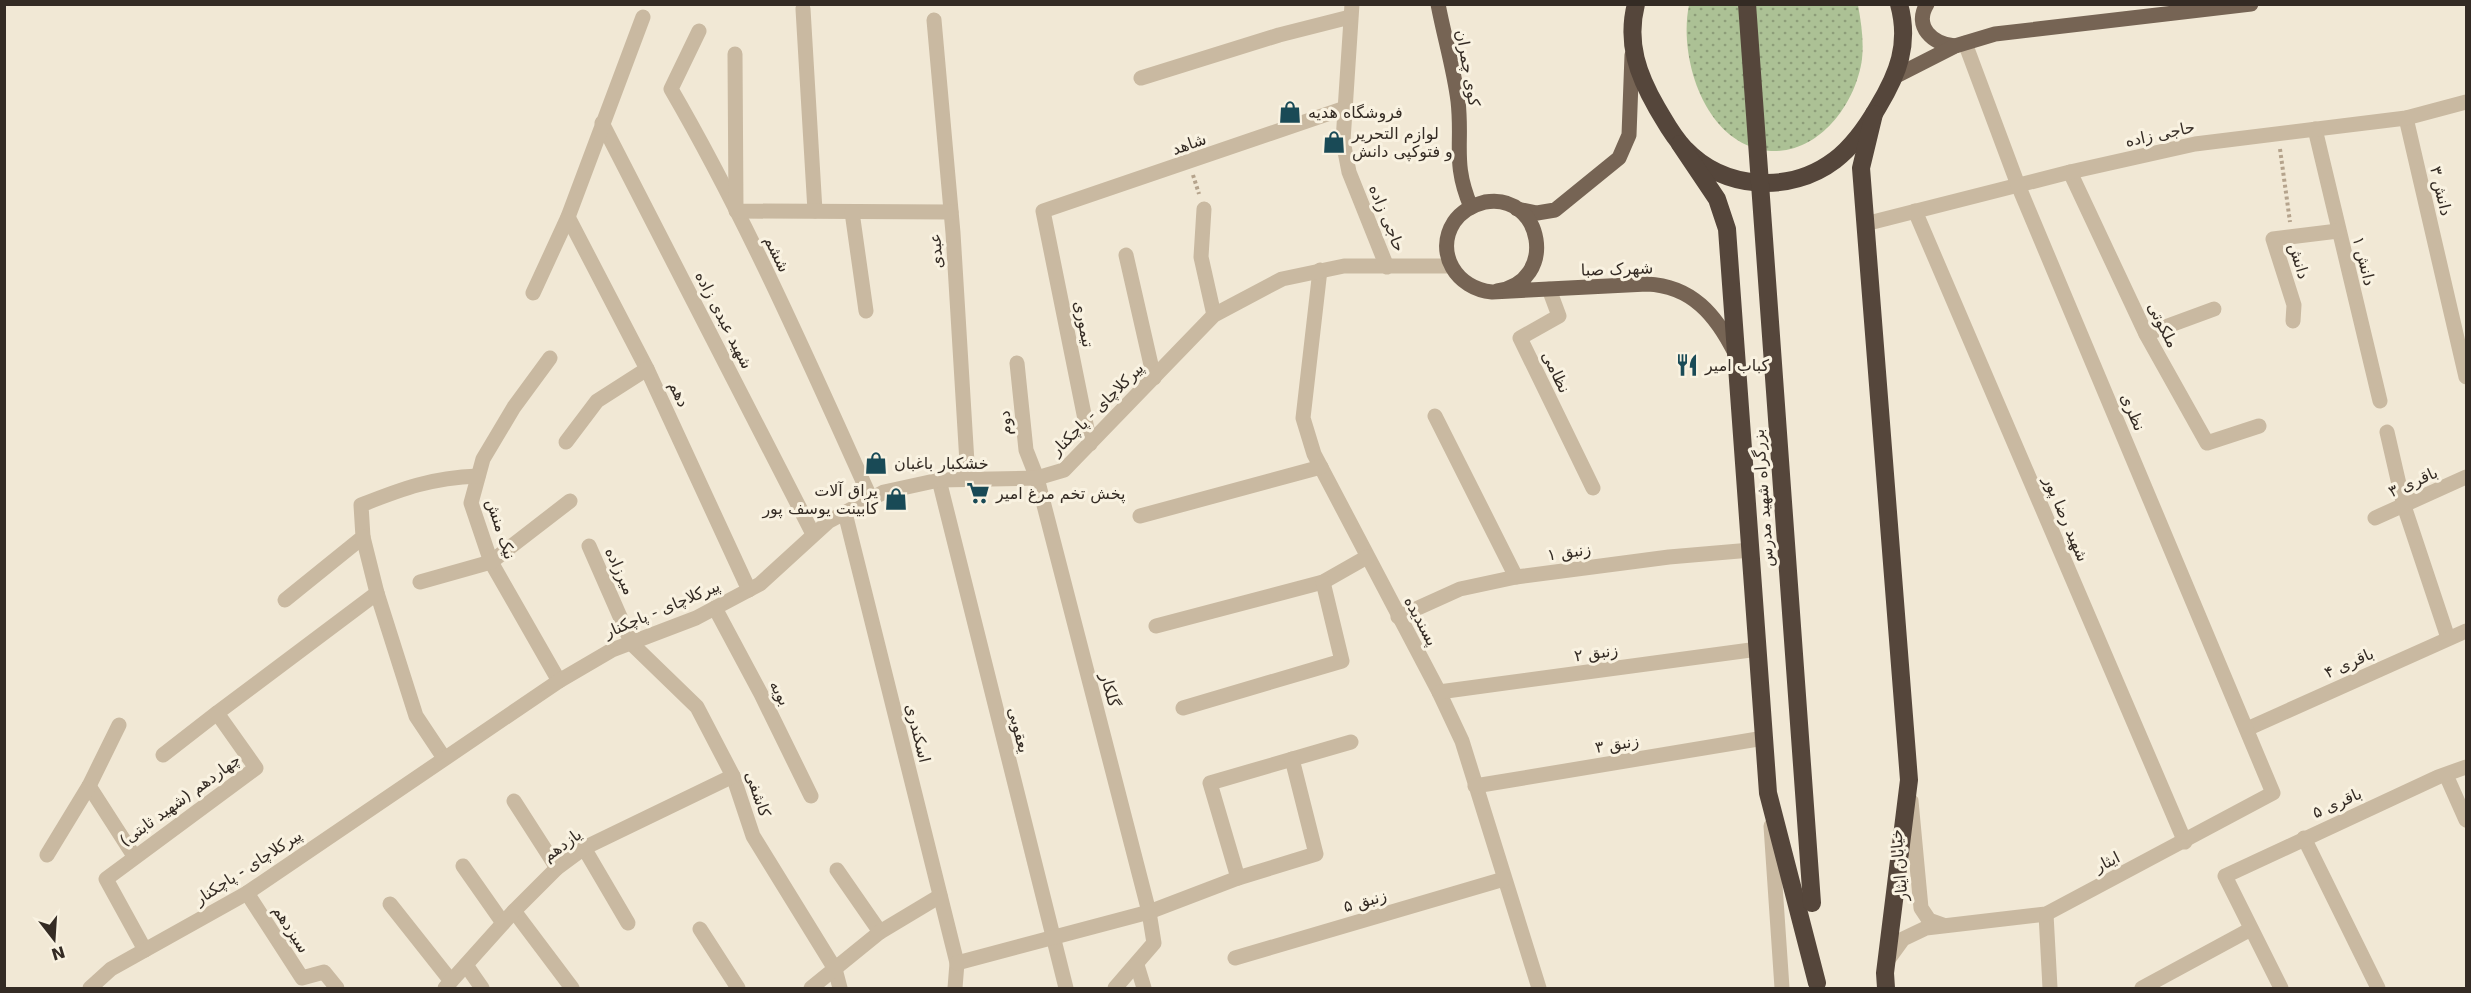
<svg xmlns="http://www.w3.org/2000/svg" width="2471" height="993" font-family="'DejaVu Sans','Noto Sans Arabic',sans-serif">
	<defs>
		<pattern id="grass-dots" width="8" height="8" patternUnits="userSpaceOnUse" patternTransform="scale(1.5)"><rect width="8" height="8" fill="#acc195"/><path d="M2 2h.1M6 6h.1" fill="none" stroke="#8d9d79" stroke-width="1.8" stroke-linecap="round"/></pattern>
	</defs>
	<rect width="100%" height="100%" fill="#f1e8d5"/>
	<path fill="url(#grass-dots)" d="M1689,5H1858C1861,22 1864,40 1862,59C1856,103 1820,153 1771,151C1705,147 1678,58 1689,5Z"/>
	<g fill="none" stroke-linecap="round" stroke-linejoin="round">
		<g stroke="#b5a38c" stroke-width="4" stroke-dasharray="3 3" stroke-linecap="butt">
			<polyline points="2280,149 2290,222"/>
			<polyline points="1193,175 1199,194"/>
		</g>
		<g stroke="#c9b9a1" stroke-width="15">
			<polyline points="1352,4 1343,141 1349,172 1387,267"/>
			<polyline points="803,9 815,211"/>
			<polyline points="934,20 953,233 968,479"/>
			<path d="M699,31L671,89C747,220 808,360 871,499"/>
			<polyline points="735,54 736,211 951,212"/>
			<polyline points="1141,78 1279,35 1350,17"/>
			<polyline points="2406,118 2466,377"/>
			<polyline points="602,123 813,534"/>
			<polyline points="2315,129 2380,401"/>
			<polyline points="2070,172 2146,334 2207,443 2259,426"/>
			<polyline points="1204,209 1201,257 1214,315"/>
			<polyline points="1915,211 2185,842"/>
			<polyline points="852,212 866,311"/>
			<polyline points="568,217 647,369 749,590"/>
			<polyline points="1865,224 2070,172 2195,144 2406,118 2466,102"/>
			<polyline points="1126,255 1154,378"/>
			<polyline points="1320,270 1303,418 1314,454 1439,692 1462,741 1539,988"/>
			<polyline points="1549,289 1559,316 1520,338 1593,488"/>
			<polyline points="533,293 568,217 643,17"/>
			<polyline points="2293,321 2294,305 2273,239 2338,231"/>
			<polyline points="2146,334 2214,309"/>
			<polyline points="550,358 514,407 483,459 471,503 491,562 559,681"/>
			<polyline points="1017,363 1026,450 1037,478 1149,912 1154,943 1115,988"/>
			<polyline points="1435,416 1516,577"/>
			<polyline points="2387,432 2404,506 2448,638"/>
			<polyline points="566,442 597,401 647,369"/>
			<polyline points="1090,444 1043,211 1345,108"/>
			<polyline points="939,480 1066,988"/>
			<polyline points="845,513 957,963 955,988"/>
			<polyline points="1140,516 1321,467"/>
			<polyline points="2375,518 2466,477"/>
			<polyline points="589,546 632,644 697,707 733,776 753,836 835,969 840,988"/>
			<polyline points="420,582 491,562 570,501"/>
			<polyline points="377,593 416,716 444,758"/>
			<path d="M285,600L363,537L361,505C404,488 431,478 478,476"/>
			<polyline points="715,608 761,694 811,796"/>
			<polyline points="1398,617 1460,589 1516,577 1669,557 1751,550"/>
			<polyline points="1156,626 1323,582 1367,557"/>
			<polyline points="1439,692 1758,649"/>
			<polyline points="1183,708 1342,661 1323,582"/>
			<polyline points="2247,729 2466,631"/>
			<polyline points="163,755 217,713"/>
			<polyline points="2446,775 2466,820"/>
			<polyline points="89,786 134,856"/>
			<polyline points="1475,786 1764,738"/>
			<polyline points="514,801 557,868"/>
			<polyline points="1911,801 1921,908 1929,920 1943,925"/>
			<polyline points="1771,826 1782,988"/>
			<polyline points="2304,838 2378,988"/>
			<polyline points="584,848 628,923"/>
			<polyline points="47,855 89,786 119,725"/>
			<polyline points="463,866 503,923"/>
			<polyline points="837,870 880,932"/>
			<polyline points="1238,878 1210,783 1351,742"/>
			<polyline points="247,893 302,978 324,972 337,988"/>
			<polyline points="390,904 451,981"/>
			<polyline points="514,911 572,988"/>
			<polyline points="2046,914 2050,988"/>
			<polyline points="700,929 738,988"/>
			<polyline points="145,950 106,879 256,768 217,713 377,593 363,537"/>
			<polyline points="1235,958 1504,879"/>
			<polyline points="1887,961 1903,939 1926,928 2046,914 2273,793 2018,185 1965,43"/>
			<polyline points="957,963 1149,912 1238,878 1316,854 1292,759"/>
			<polyline points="466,965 482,988"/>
			<polyline points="1137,965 1144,988"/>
			<polyline points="90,988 111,969 247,893 559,681 612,650 696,618 760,584 829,521 884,492 939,480 1037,478 1064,470 1214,315 1282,279 1344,266 1451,266"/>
			<polyline points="445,988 514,911 557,868 584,848 733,776"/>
			<polyline points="811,988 880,932 940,896"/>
			<polyline points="2142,988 2251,929"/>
			<polyline points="2281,988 2225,876 2438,777 2466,767"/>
		</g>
		<g stroke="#766454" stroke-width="15">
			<path d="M1438,4C1444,36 1454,69 1458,101C1463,145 1452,162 1471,207"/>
			<path d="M1927,4C1913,27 1933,44 1955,46"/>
			<polyline points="1896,76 1955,46 1995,34 2251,4"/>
			<polyline points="1517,209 1537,213 1555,210 1619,158 1629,135 1632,55"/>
			<path d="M1497,291C1559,282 1543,192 1485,202C1473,205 1461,212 1454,222C1434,253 1457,289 1492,292L1647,284C1692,286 1716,315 1735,353"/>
		</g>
		<g stroke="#55463b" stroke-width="18">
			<path d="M1636,4C1626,43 1638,75 1657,108C1666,123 1673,137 1685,149C1724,190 1790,194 1835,160C1852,147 1867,126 1878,107C1898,74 1910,44 1899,4"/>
			<polyline points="1874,114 1861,168 1909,780 1885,973 1886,988"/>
			<polyline points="1680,144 1717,199 1727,229 1768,793 1817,983"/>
		</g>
		<polyline stroke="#55463b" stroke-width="18" points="1747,4 1812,903"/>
	</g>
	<defs>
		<g id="shop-bare" transform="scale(1.8)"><path d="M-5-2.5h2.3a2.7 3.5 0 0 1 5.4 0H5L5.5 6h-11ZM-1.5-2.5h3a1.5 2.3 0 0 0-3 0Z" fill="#194a56" stroke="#f9f2e1" stroke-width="2.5" paint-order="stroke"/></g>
		<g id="restaurant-bare" transform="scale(1.8)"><path d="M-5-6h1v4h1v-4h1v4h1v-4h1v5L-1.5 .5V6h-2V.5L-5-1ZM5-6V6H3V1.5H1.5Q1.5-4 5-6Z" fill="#194a56" stroke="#f9f2e1" stroke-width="2.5" paint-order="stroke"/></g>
		<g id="supermarket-bare" transform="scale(1.8)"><path d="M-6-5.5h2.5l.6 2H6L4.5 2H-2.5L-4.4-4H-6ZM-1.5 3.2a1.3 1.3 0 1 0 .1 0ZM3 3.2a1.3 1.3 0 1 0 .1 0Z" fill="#194a56" stroke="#f9f2e1" stroke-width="2.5" paint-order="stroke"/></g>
	</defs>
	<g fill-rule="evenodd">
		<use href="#shop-bare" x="1290" y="112"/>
		<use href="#shop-bare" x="1334" y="142"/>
		<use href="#restaurant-bare" x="1687" y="365"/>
		<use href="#shop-bare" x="876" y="463"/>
		<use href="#supermarket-bare" x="978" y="493"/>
		<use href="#shop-bare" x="896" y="499"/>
	</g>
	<g text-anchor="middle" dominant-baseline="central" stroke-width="6" stroke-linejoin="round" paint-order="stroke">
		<g font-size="16" fill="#342b24" stroke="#f9f2e1">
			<text transform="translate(1468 68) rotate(80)">کوی چمران</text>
			<text transform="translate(2160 134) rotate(-12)">حاجی زاده</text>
			<text transform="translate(1189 144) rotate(-19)">شاهد</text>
			<text transform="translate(2441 191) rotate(77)">دانش ۳</text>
			<text transform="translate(1387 218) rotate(68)">حاجی زاده</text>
			<text transform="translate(936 251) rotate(-94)">عبدی</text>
			<text transform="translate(777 254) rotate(64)">ششم</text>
			<text transform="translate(2299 261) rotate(73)">دانش</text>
			<text transform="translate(2364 261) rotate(76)">دانش ۱</text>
			<text transform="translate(1617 269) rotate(-2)">شهرک صبا</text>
			<text transform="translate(724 320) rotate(63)">شهید عبدی زاده</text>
			<text transform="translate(1084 324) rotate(79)">تیموری</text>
			<text transform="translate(2163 325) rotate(63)">ملکوتی</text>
			<text transform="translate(1556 372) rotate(64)">نظامی</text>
			<text transform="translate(679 394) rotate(65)">دهم</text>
			<text transform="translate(1097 409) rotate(-45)">پیرکلاچای - پاچکنار</text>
			<text transform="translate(2133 412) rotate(67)">نظری</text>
			<text transform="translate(1005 423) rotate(-95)">دوم</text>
			<text transform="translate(2413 482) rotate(-24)">باقری ۳</text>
			<text transform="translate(1763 498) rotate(-94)">بزرگراه شهید مدرس</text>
			<text transform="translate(2066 519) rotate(67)">شهید رضا پور</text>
			<text transform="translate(501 529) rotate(72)">نیک منش</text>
			<text transform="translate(1569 552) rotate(-8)">زنبق ۱</text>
			<text transform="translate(620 571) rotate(66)">میرزاده</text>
			<text transform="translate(662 609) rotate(-23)">پیرکلاچای - پاچکنار</text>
			<text transform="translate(1421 621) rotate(62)">پسندیده</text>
			<text transform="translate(1596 653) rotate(-8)">زنبق ۲</text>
			<text transform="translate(2349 663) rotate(-24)">باقری ۴</text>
			<text transform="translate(1110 690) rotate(75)">گلکار</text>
			<text transform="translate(780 693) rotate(63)">بویه</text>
			<text transform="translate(1019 730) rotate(76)">یعقوبی</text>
			<text transform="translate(918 733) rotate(76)">اسکندری</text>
			<text transform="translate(1617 744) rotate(-9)">زنبق ۳</text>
			<text transform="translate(758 794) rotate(71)">کاشفی</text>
			<text transform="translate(180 800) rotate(-36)">چهاردهم (شهید ثابتی)</text>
			<text transform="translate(2337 803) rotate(-24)">باقری ۵</text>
			<text transform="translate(562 845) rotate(-36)">یازدهم</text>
			<text transform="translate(2107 862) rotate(-27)">ایثار</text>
			<text transform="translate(1899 865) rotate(-95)">خیابان ایثار</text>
			<text transform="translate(248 867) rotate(-33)">پیرکلاچای - پاچکنار</text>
			<text transform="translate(1365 901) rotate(-16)">زنبق ۵</text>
			<text transform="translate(291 929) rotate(57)">سیزدهم</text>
		</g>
		<g font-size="16" fill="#342b24" stroke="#f9f2e1" text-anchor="start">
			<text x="1308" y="112">فروشگاه هدیه</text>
			<text x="1352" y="133">لوازم التحریر<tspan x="1352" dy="18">و فتوکپی دانش</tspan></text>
			<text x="1705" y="365">کباب امیر</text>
			<text x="894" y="463">خشکبار باغبان</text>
			<text x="878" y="490" text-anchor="end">یراق آلات<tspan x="878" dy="18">کابینت یوسف پور</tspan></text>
			<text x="996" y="493">پخش تخم مرغ امیر</text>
		</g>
	</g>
	<rect width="2471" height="993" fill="none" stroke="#342b24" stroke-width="12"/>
	<g transform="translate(54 939) rotate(163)" stroke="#f9f2e1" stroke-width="4.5" paint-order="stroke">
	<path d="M0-4.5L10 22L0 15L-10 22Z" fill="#342b24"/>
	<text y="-9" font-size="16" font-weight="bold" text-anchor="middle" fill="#342b24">N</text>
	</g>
</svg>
